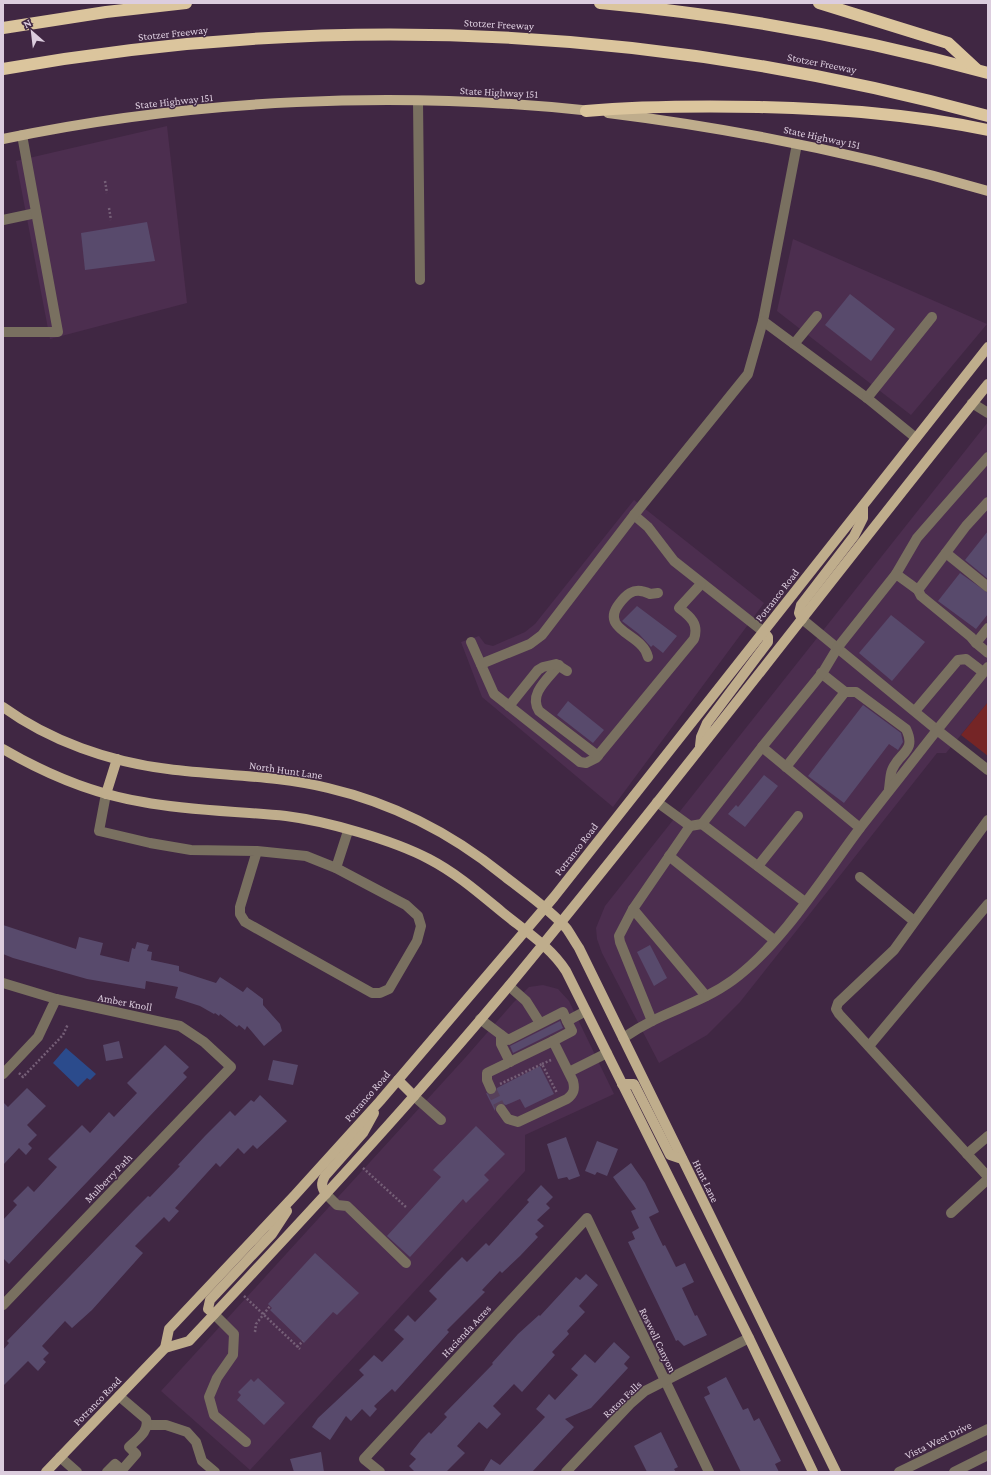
<svg xmlns="http://www.w3.org/2000/svg" width="991" height="1475" font-family="'Crimson Pro',serif">
	<rect width="100%" height="100%" fill="#402743"/>
	<g fill="#4c2e4f">
		<polygon points="167,126 187,303 50,339 16,161"/>
		<polygon points="793,239 987,324 911,415 777,311"/>
		<polygon points="988,422 988,702 946,753 937,753 740,1002 707,1035 659,1063 602,953 597,939 596,928 605,906"/>
		<polygon points="634,500 764,603 613,807 482,697 461,642 479,636 485,644 493,646 525,632 535,624"/>
		<polygon points="543,985 558,989 569,1001 614,1094 525,1135 525,1171 250,1470 161,1391 465,1058 513,1003 529,987"/>
	</g>
	<polygon fill="#752526" points="988,702 988,756 961,735"/>
	<polygon fill="#2b4b8c" points="66,1048 96,1074 90,1080 87,1078 78,1087 53,1063"/>
	<g fill="#584a6c">
		<polygon points="147,222 155,261 85,270 81,233"/>
		<polygon points="850,294 895,329 871,361 825,325"/>
		<polygon points="988,531 988,579 965,560"/>
		<polygon points="960,573 988,593 988,614 976,629 938,601"/>
		<polygon points="637,606 677,636 663,653 653,645 651,647 639,634 622,621"/>
		<polygon points="891,615 925,642 892,681 859,653"/>
		<polygon points="568,701 604,730 593,743 557,715"/>
		<polygon points="863,705 901,733 903,742 898,750 889,744 844,803 808,776"/>
		<polygon points="764,775 778,786 745,827 728,814 736,805 738,807"/>
		<polygon points="3,925 76,949 79,937 103,943 100,955 129,962 132,948 135,949 137,942 149,945 147,951 152,952 151,960 179,966 179,971 216,983 220,977 243,992 247,987 263,999 263,1005 280,1024 282,1031 264,1046 247,1026 245,1030 239,1025 237,1027 220,1014 219,1016 215,1013 214,1014 200,1006 175,998 178,987 146,981 145,989 87,979 13,958 3,954"/>
		<polygon points="650,945 667,978 654,986 637,952"/>
		<polygon points="560,1021 563,1028 513,1053 510,1046"/>
		<polygon points="119,1041 123,1058 106,1061 103,1045"/>
		<polygon points="165,1045 189,1067 183,1073 187,1077 9,1264 3,1258 3,1220 17,1205 13,1201 28,1186 34,1192 57,1167 48,1159 82,1125 90,1133 109,1112 114,1117 137,1093 127,1083"/>
		<polygon points="273,1060 298,1065 293,1085 268,1080"/>
		<polygon points="540,1066 554,1094 525,1108 520,1099 506,1105 500,1103 495,1106 495,1111 486,1093 494,1095 497,1088"/>
		<polygon points="27,1088 46,1106 27,1125 37,1135 28,1144 32,1148 26,1155 19,1148 3,1165 3,1102 8,1107"/>
		<polygon points="260,1095 287,1121 257,1149 253,1145 244,1154 238,1148 220,1167 216,1163 175,1208 179,1211 169,1222 164,1217 135,1246 143,1253 92,1310 72,1328 65,1321 42,1346 49,1353 43,1359 46,1362 38,1371 28,1361 3,1386 3,1350 9,1343 7,1341 136,1208 148,1196 150,1197 180,1166 178,1165 205,1136 230,1111 235,1116 251,1100 254,1102"/>
		<polygon points="476,1126 505,1154 484,1175 489,1180 466,1203 463,1199 410,1257 387,1236 441,1177 433,1170"/>
		<polygon points="566,1137 580,1176 569,1180 567,1177 558,1179 547,1144"/>
		<polygon points="597,1141 618,1149 607,1176 597,1172 595,1175 585,1171"/>
		<polygon points="631,1163 645,1183 659,1212 649,1217 663,1246 665,1245 676,1267 685,1263 694,1282 682,1288 695,1316 697,1315 707,1335 684,1346 678,1340 676,1341 628,1242 635,1239 632,1232 639,1228 631,1211 636,1209 613,1177"/>
		<polygon points="541,1185 553,1197 546,1204 550,1208 537,1220 544,1226 535,1234 538,1237 520,1256 502,1273 500,1271 482,1290 485,1292 447,1330 449,1332 395,1392 392,1389 374,1406 377,1409 370,1417 362,1409 351,1421 346,1416 330,1440 312,1427 318,1418 364,1375 359,1370 374,1355 382,1362 404,1339 394,1330 408,1315 415,1322 437,1299 429,1291 447,1272 462,1257 467,1262 486,1243 489,1246 529,1202 527,1200"/>
		<polygon points="315,1253 359,1293 337,1315 333,1312 304,1343 270,1310 272,1308 268,1304"/>
		<polygon points="586,1274 598,1285 579,1306 585,1312 567,1331 569,1334 552,1352 555,1355 522,1392 514,1384 493,1406 501,1414 487,1429 479,1422 457,1446 465,1453 446,1472 415,1472 409,1466 416,1459 410,1454 421,1440 429,1432 431,1434 447,1417 444,1414 493,1364 492,1363 518,1334 539,1315 540,1316 576,1277 580,1280"/>
		<polygon points="614,1342 630,1357 624,1364 628,1368 591,1408 565,1419 574,1427 532,1472 483,1472 491,1459 500,1465 545,1417 536,1409 549,1394 555,1400 578,1375 571,1369 585,1354 595,1363"/>
		<polygon points="726,1377 743,1410 748,1408 754,1421 759,1418 781,1461 775,1464 779,1472 741,1472 704,1397 710,1394 707,1387"/>
		<polygon points="258,1378 285,1403 264,1425 237,1400 241,1395 238,1392 251,1379 254,1382"/>
		<polygon points="661,1432 678,1467 674,1469 676,1472 647,1472 634,1446"/>
		<polygon points="321,1452 324,1472 294,1472 290,1459"/>
	</g>
	<g fill="none" stroke-linecap="round" stroke-linejoin="round">
		<polyline stroke="#57405a" stroke-width="10" stroke-dasharray="10 5" stroke-linecap="butt" points="491,1089 501,1109"/>
		<g stroke="#755f77" stroke-width="2.5" stroke-dasharray="2 2" stroke-linecap="butt">
			<polyline points="105,181 107,193"/>
			<polyline points="109,208 111,220"/>
			<polyline points="542,1064 551,1060"/>
			<polyline points="19,1073 23,1077 63,1035 68,1024"/>
			<polyline points="500,1084 542,1064 557,1093"/>
			<polyline points="363,1168 407,1208"/>
			<polyline points="244,1296 300,1349"/>
			<polyline points="255,1332 256,1324 270,1306"/>
			<polyline points="297,1347 303,1341"/>
		</g>
		<g stroke="#797060" stroke-width="10">
			<polyline points="418,101 420,280"/>
			<polyline points="797,144 763,321 867,398 916,438"/>
			<polyline points="3,220 36,213"/>
			<polyline points="3,332 58,332 22,135"/>
			<polyline points="794,344 817,316"/>
			<polyline points="867,398 932,317"/>
			<polyline points="972,403 988,413"/>
			<polyline points="634,515 648,527 674,561 764,632"/>
			<polyline points="946,553 988,587"/>
			<polyline points="896,574 917,538 988,457"/>
			<polyline points="918,590 921,596 971,637 976,643"/>
			<polyline points="802,619 937,730 988,667"/>
			<polyline points="988,628 976,643 988,653"/>
			<path d="M471,642L494,694L580,762L586,763L596,758L694,639C699,624 691,617 679,608L701,584"/>
			<path d="M648,657C647,653 645,649 642,646C631,633 602,626 619,604C622,600 625,596 630,593C637,589 644,591 650,594L658,593"/>
			<polyline points="481,664 530,644 542,635 634,515 748,374 763,321"/>
			<path d="M559,665C548,679 528,694 539,711L598,756"/>
			<path d="M845,692H856L906,729C917,752 899,752 892,770C890,775 890,783 889,789"/>
			<polyline points="509,706 538,670 543,667 556,664 567,671"/>
			<polyline points="915,711 958,660 966,659 983,672"/>
			<polyline points="786,767 845,692 821,673"/>
			<polyline points="106,794 99,831 150,843 191,850 257,851 306,856 336,868 406,905 418,916 421,926 417,941 389,989 380,993 372,993 245,922 240,914 240,907 257,851"/>
			<polyline points="657,802 690,826 702,824 805,902"/>
			<polyline points="988,820 894,950 838,1003 836,1009 839,1014 988,1177"/>
			<polyline points="702,824 762,747"/>
			<polyline points="860,828 937,730 988,770"/>
			<polyline points="669,856 774,940"/>
			<polyline points="758,866 798,816"/>
			<polyline points="336,868 348,831"/>
			<polyline points="860,877 914,921"/>
			<polyline points="633,909 706,996"/>
			<polyline points="3,983 56,999 180,1026 204,1042 231,1067 3,1305"/>
			<polyline points="509,986 526,1001 540,1023"/>
			<polyline points="480,1019 508,1040 563,1012 567,1021"/>
			<polyline points="652,1021 620,942 619,936 633,909 690,826"/>
			<polyline points="501,1035 501,1044 510,1062"/>
			<path d="M623,1038C632,1032 642,1026 652,1021C680,1007 707,999 733,980C781,945 824,876 860,828L762,747L823,672L838,647L896,574L918,590L966,526L988,502"/>
			<polyline points="553,1041 572,1031 567,1021 586,1011"/>
			<polyline points="869,1046 988,904"/>
			<polyline points="569,1072 607,1053"/>
			<polyline points="3,1074 38,1037 56,999"/>
			<path d="M491,1089L487,1080V1073L553,1041L573,1081C575,1089 574,1094 567,1099L518,1122L508,1119L501,1109"/>
			<polyline points="414,1096 441,1120"/>
			<polyline points="967,1154 988,1136"/>
			<polyline points="326,1194 337,1205 347,1206 406,1263"/>
			<polyline points="951,1213 988,1179"/>
			<polyline points="214,1314 234,1334 233,1355 217,1378 209,1397 214,1415 246,1442"/>
			<polyline points="148,1425 166,1425 187,1432 196,1442 202,1461 215,1472"/>
			<polyline points="60,1457 77,1472"/>
			<path d="M107,1472L115,1464L122,1470L136,1454L129,1447C137,1439 150,1431 146,1419L119,1396"/>
			<polyline points="380,1472 364,1459 587,1218 709,1472"/>
			<polyline points="566,1472 630,1404 645,1391 749,1338"/>
			<polyline points="899,1472 988,1429"/>
			<polyline points="954,1472 988,1455"/>
		</g>
		<g stroke="#bfad8c" stroke-width="10">
			<path d="M608,113C737,129 864,155 988,191"/>
			<path d="M3,139C193,99 399,90 592,111"/>
			<polyline points="802,619 799,613 801,605 854,536 863,518 863,506"/>
			<path d="M3,707C50,741 110,762 168,769C221,776 275,775 328,788C392,803 451,833 503,875C523,891 550,909 567,929C571,935 575,942 579,948L836,1472"/>
			<polyline points="700,746 701,737 707,723 768,642 768,637 764,632"/>
			<path d="M3,749C46,774 93,794 143,802C190,811 238,811 286,816C326,821 393,840 429,859C456,873 479,893 502,912C524,930 551,947 566,971L749,1338L813,1472"/>
			<polyline points="106,794 117,759"/>
			<polyline points="398,1080 414,1096"/>
			<polyline points="622,1084 634,1084 670,1155 682,1159"/>
			<path d="M326,1194C321,1187 321,1183 325,1176L363,1133L374,1113"/>
			<polyline points="214,1314 208,1309 210,1300 272,1234 287,1211"/>
			<polyline points="165,1348 169,1329 295,1195 380,1101 554,897 988,347"/>
			<path d="M46,1472L165,1348L189,1341C298,1225 406,1109 508,987C672,789 827,584 988,384"/>
		</g>
		<g stroke="#dbc59d" stroke-width="12">
			<path d="M600,3C731,15 861,38 988,73"/>
			<polyline points="819,3 948,43 976,69"/>
			<polyline points="3,28 106,12 186,3"/>
			<path d="M3,69C334,10 664,28 988,116"/>
			<path d="M586,111C643,106 701,106 759,107C836,109 912,114 988,130"/>
		</g>
	</g>
	<g text-anchor="middle" dominant-baseline="central" stroke-width="3" stroke-linejoin="round" paint-order="stroke">
		<g font-size="11" fill="#dccdde" stroke="#402743">
			<text transform="translate(499 24) rotate(3)">Stotzer Freeway</text>
			<text transform="translate(173 33) rotate(-6)">Stotzer Freeway</text>
			<text transform="translate(822 63) rotate(11)">Stotzer Freeway</text>
			<text transform="translate(499 92) rotate(3)">State Highway 151</text>
			<text transform="translate(174 101) rotate(-6)">State Highway 151</text>
			<text transform="translate(822 137) rotate(12)">State Highway 151</text>
			<text transform="translate(777 595) rotate(-52)">Potranco Road</text>
			<text transform="translate(286 770) rotate(8)">North Hunt Lane</text>
			<text transform="translate(576 849) rotate(-52)">Potranco Road</text>
			<text transform="translate(125 1002) rotate(11)">Amber Knoll</text>
			<text transform="translate(367 1096) rotate(-49)">Potranco Road</text>
			<text transform="translate(108 1178) rotate(-46)">Mulberry Path</text>
			<text transform="translate(706 1181) rotate(64)">Hunt Lane</text>
			<text transform="translate(466 1331) rotate(-47)">Hacienda Acres</text>
			<text transform="translate(658 1340) rotate(64)">Roswell Canyon</text>
			<text transform="translate(622 1399) rotate(-43)">Raton Falls</text>
			<text transform="translate(97 1401) rotate(-46)">Potranco Road</text>
			<text transform="translate(938 1440) rotate(-26)">Vista West Drive</text>
		</g>
	</g>
	<rect width="991" height="1475" fill="none" stroke="#dccdde" stroke-width="8"/>
	<g transform="translate(32 32) rotate(332)" stroke="#402743" stroke-width="3" paint-order="stroke">
	<path d="M0-3L7 15L0 10L-7 15Z" fill="#dccdde"/>
	<text y="-6" font-size="11" font-weight="bold" text-anchor="middle" fill="#dccdde">N</text>
	</g>
</svg>
